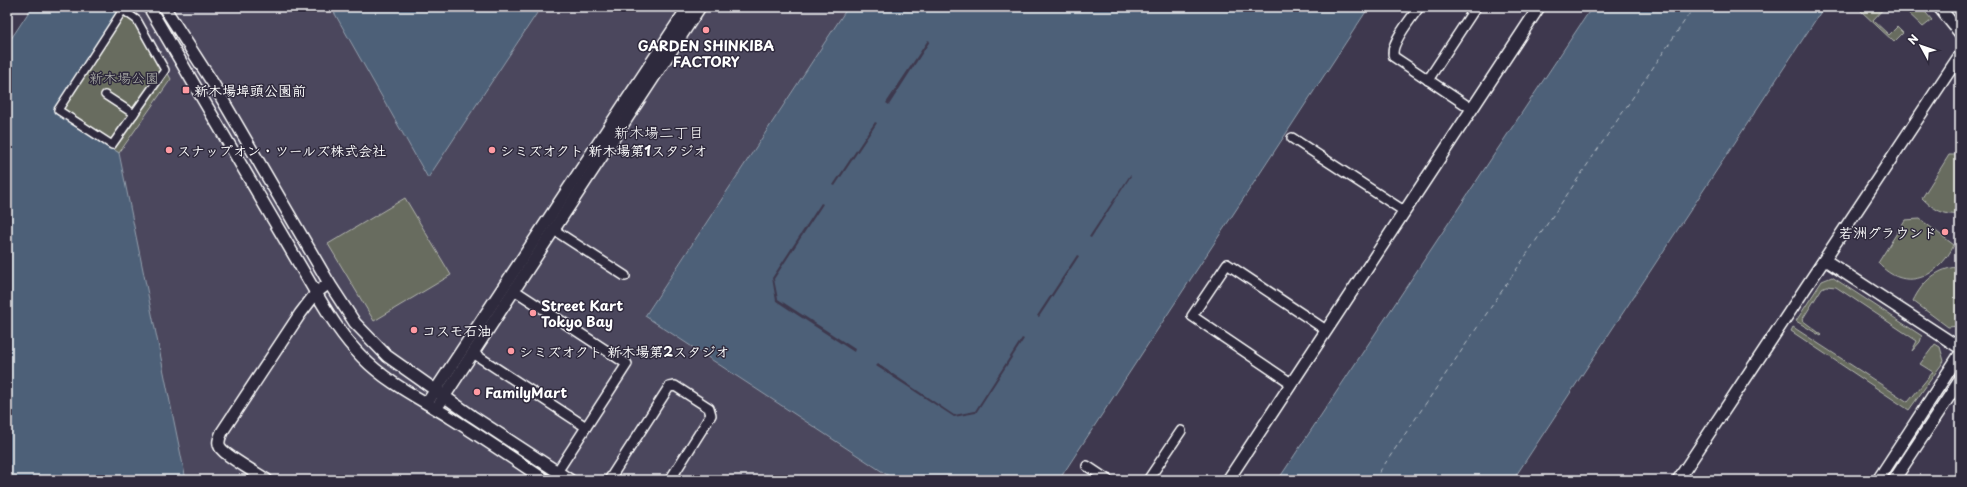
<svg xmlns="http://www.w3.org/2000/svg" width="1967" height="487" font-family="'Playpen Sans','Klee One',sans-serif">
	<rect width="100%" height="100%" fill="#3e384e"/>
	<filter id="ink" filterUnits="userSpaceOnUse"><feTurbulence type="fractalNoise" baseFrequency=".025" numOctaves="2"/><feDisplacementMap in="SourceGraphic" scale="8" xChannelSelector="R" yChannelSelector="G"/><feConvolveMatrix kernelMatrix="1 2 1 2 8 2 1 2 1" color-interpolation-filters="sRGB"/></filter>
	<g filter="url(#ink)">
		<polygon fill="#4c465d" points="122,7 331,7 428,177 541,7 848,7 645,315 895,480 186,480 119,154 54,110"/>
		<g fill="#676c5f" stroke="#b3b6af">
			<polygon points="122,7 132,7 171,79 119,153 54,110"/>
			<polygon points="1863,7 1885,7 1873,20 1889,35 1897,27 1903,33 1894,42 1861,11"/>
			<polygon points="1902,7 1921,7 1932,20 1923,27"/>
			<path d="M1949,155H1960V214C1944,216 1933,209 1922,198Z"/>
			<polygon points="405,198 451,275 374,321 328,244"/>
			<path d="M1920,219L1954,245C1938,278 1905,293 1878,263L1905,220Z"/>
			<path d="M1960,267V326L1948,327L1913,301C1922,282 1938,267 1960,267Z"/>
			<polygon points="1832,277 1922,336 1920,342 1912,351 1917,341 1836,287 1826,286 1822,288 1802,320 1822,335 1821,336 1796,321 1822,281"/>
			<polygon points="1793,327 1908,402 1933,372 1920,364 1935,344 1940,347 1944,361 1909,410 1791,331"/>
			<polygon points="467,419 560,480 555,480 466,421"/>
		</g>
		<g fill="#4d6178" stroke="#94a0ae">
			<polygon points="32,7 122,7 54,110 119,153 186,480 7,480 7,45"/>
			<polygon points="331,7 541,7 428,178"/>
			<polygon points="848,7 1369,7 1059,480 895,480 645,316"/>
			<polygon points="1592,7 1824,7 1513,480 1278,480"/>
		</g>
		<g fill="#3e384e">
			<polygon points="928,40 930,41 889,105 886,103"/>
			<polygon points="875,122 877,123 835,186 833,185"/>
			<polygon points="1130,175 1131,176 1091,238 1089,237"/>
			<polygon points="821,203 823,204 774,279 778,299 855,349 854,352 776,301 772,278"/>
			<polygon points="1077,255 1079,256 1039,317 1037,316"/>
			<polygon points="1022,338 1024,339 976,413 954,417 876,366 878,364 954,415 975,411"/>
		</g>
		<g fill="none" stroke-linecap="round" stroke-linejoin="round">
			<polyline stroke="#afb8c2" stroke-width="1" stroke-dasharray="5 4" stroke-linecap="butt" points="1374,480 1694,7"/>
			<g stroke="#fff" stroke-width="10">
				<g id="pedestrian">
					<polygon points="123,10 137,20 165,70 112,145 58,110"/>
					<polyline points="105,95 134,114"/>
				</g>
			</g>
			<g stroke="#fff" stroke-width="12">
				<g id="minor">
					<path d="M1419,7C1412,18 1388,45 1394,57L1472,109"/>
					<polyline points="1428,80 1476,7"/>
					<polyline points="1292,138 1404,211"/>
					<polyline points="554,230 625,276"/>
					<polyline points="514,290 627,364 557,472"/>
					<polyline points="473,353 586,427"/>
					<polyline points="1291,383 1192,316 1227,264 1326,330"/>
					<polyline points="1087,466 1108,480"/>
					<polyline points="609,480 669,387 675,386 709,408 711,415 670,480"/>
					<polyline points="1148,480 1181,431"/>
				</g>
			</g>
			<g stroke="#fff" stroke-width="14">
				<g id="tertiary">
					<path d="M149,7L316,293C329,315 343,338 362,357C387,383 421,399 451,418C483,438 514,459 545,480"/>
					<polyline points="164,7 214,85 329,283 355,323 387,356 472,416 570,480"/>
					<polyline points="1939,7 1960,33"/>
					<polyline points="1825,260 1960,348"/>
					<polyline points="427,403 688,7"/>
					<polyline points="440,403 700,7"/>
					<path d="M267,480C258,474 224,455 220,447C217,442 220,437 222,432L300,314L316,293L329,283"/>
					<polyline points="1228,480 1539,7"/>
					<polyline points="1678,480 1960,55"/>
					<polyline points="1878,480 1960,354"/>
					<polyline points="1894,480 1960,380"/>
				</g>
			</g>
			<use href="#pedestrian" stroke="#2f2a3d" stroke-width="7"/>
			<use href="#minor" stroke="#2f2a3d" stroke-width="9"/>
			<use href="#tertiary" stroke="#2f2a3d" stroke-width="11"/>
		</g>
	</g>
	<g fill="#ff9aa2" stroke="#2f2a3d" stroke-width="1.5">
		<circle cx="706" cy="30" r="4"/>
		<rect x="182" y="86" width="8" height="8" rx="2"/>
		<circle cx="169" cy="150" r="4"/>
		<circle cx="492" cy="150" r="4"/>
		<circle cx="1945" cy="232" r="4"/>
		<circle cx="533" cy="313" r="4"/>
		<circle cx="414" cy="330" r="4"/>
		<circle cx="511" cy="351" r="4"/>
		<circle cx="477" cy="392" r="4"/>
	</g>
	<g text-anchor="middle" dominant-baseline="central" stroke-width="3" stroke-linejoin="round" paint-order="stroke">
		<g font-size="14" font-weight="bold" fill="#fff" stroke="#2f2a3d" text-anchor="start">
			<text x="706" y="45" text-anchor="middle">GARDEN SHINKIBA<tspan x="706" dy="16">FACTORY</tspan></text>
			<text x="194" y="90">新木場埠頭公園前</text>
			<text x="177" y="150">スナップオン・ツールズ株式会社</text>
			<text x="500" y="150">シミズオクト 新木場第1スタジオ</text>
			<text x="1937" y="232" text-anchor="end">若洲グラウンド</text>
			<text x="541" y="305">Street Kart<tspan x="541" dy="16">Tokyo Bay</tspan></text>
			<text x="422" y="330">コスモ石油</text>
			<text x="519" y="351">シミズオクト 新木場第2スタジオ</text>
			<text x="485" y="392">FamilyMart</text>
		</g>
		<g font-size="14" fill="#b3b6af" stroke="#2f2a3d">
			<text x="124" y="77">新木場公園</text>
		</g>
		<g font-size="15" fill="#fff" stroke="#2f2a3d">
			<text x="659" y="131">新木場二丁目</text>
		</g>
	</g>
	<rect width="1967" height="487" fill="none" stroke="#2f2a3d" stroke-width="24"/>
	<rect x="12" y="12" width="1943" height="463" fill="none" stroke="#fff" stroke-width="1.5" filter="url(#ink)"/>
	<g transform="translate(1921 46) rotate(310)" stroke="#2f2a3d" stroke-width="3" paint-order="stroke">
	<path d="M0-3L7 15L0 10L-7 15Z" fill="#ffffff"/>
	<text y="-6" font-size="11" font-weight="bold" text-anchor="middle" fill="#ffffff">N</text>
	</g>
</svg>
